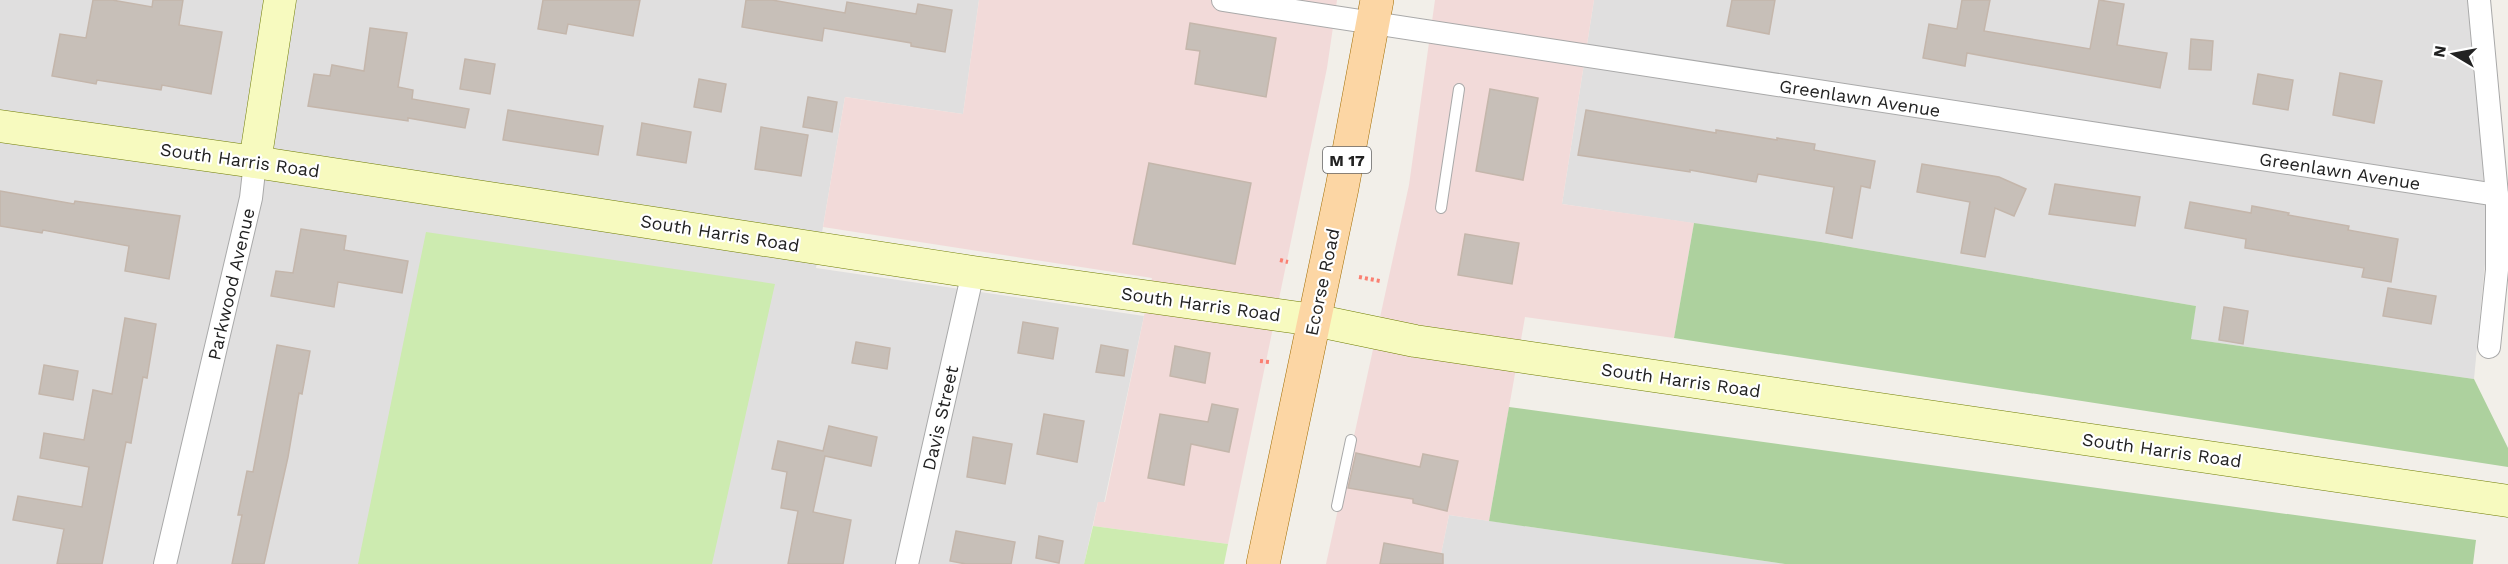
<svg xmlns="http://www.w3.org/2000/svg" width="2508" height="564" font-family="'Work Sans',sans-serif">
	<rect width="100%" height="100%" fill="#f2efe9"/>
	<g fill="#e0dfdf">
		<polygon points="0,0 979,0 963,114 845,97 816,268 1144,316 1104,503 1098,502 1084,564 0,564"/>
		<polygon points="1594,0 2468,0 2482,148 2487,243 2474,379 2190,339 2196,306 1821,242 1562,204"/>
		<polygon points="1449,515 1785,564 1439,564"/>
	</g>
	<g fill="#f2dad9">
		<polygon points="979,0 1337,0 1327,68 1228,544 1093,526 1098,502 1105,502 1152,278 823,227 845,97 963,114"/>
		<polygon points="1435,0 1594,0 1562,204 1694,223 1674,338 1525,317 1489,521 1449,515 1439,564 1326,564 1409,185"/>
	</g>
	<g fill="#cdebb0">
		<polygon points="426,232 775,284 712,564 358,564"/>
		<polygon points="1093,526 1228,544 1224,564 1084,564"/>
	</g>
	<g fill="#add19e">
		<polygon points="1694,223 1821,242 2196,306 2191,339 2474,379 2508,448 2508,467 1674,338"/>
		<polygon points="1509,407 2476,540 2473,564 1785,564 1489,521"/>
	</g>
	<g fill="#c7bfb8" stroke="#c4b6ab" stroke-width="1.5">
		<polygon points="93,0 112,0 152,7 153,0 183,0 179,25 222,32 211,94 162,85 161,90 97,80 96,84 52,76 60,34 86,38"/>
		<polygon points="543,0 640,0 633,36 568,24 566,34 538,29"/>
		<polygon points="746,0 772,0 845,13 847,2 916,14 918,4 952,10 945,52 911,46 911,43 824,28 822,41 742,27"/>
		<polygon points="1732,0 1775,0 1769,34 1727,26"/>
		<polygon points="1962,0 1990,0 1984,31 2090,49 2099,0 2124,4 2117,45 2167,53 2160,88 1967,53 1965,66 1923,58 1929,24 1957,29"/>
		<polygon points="1190,23 1276,38 1266,97 1195,84 1200,51 1186,49"/>
		<polygon points="370,28 407,33 398,87 413,90 412,99 469,109 465,128 408,118 408,121 308,106 314,74 330,76 332,65 364,71"/>
		<polygon points="2191,39 2213,41 2211,70 2189,69"/>
		<polygon points="465,59 495,64 490,94 460,89"/>
		<polygon points="2340,73 2382,81 2374,123 2333,115"/>
		<polygon points="2258,74 2293,80 2288,110 2253,104"/>
		<polygon points="699,79 726,84 721,112 694,107"/>
		<polygon points="1490,89 1538,98 1523,180 1476,171"/>
		<polygon points="808,97 837,102 832,132 803,127"/>
		<polygon points="508,110 603,126 598,155 503,140"/>
		<polygon points="1586,110 1716,133 1716,130 1777,140 1777,138 1815,144 1814,150 1875,161 1870,188 1861,186 1852,238 1826,233 1834,187 1758,174 1756,182 1690,170 1690,172 1578,155"/>
		<polygon points="642,123 691,132 686,163 637,155"/>
		<polygon points="761,127 808,135 801,176 755,169"/>
		<polygon points="1149,163 1251,183 1235,264 1133,244"/>
		<polygon points="1922,164 1999,177 2026,189 2014,216 1995,208 1985,257 1961,253 1970,202 1917,192"/>
		<polygon points="2055,184 2140,197 2135,226 2049,214"/>
		<polygon points="0,191 74,204 75,201 180,216 169,279 125,271 129,246 43,230 42,233 0,226"/>
		<polygon points="2190,202 2251,213 2252,206 2289,213 2288,215 2349,226 2348,230 2398,239 2391,282 2362,277 2364,268 2245,248 2246,239 2185,228"/>
		<polygon points="301,229 346,236 344,250 408,261 402,293 338,282 334,307 271,296 276,271 293,273"/>
		<polygon points="1465,234 1519,243 1512,284 1458,275"/>
		<polygon points="2388,288 2436,296 2431,324 2383,316"/>
		<polygon points="2224,307 2248,311 2243,344 2219,340"/>
		<polygon points="125,318 156,324 147,378 143,377 131,443 126,442 102,564 57,564 64,529 13,520 18,496 82,507 89,467 40,458 44,433 84,440 93,390 112,394"/>
		<polygon points="1023,322 1058,328 1053,359 1018,353"/>
		<polygon points="856,342 890,348 887,369 852,363"/>
		<polygon points="277,345 310,351 302,394 299,393 288,457 264,564 232,564 242,515 238,515 247,471 253,472"/>
		<polygon points="1101,345 1128,350 1124,376 1096,372"/>
		<polygon points="1175,346 1210,353 1205,383 1170,376"/>
		<polygon points="44,365 78,371 73,400 39,394"/>
		<polygon points="1212,404 1238,409 1229,452 1191,444 1184,485 1148,478 1160,414 1208,422"/>
		<polygon points="1044,414 1084,421 1077,462 1037,454"/>
		<polygon points="829,426 877,437 871,466 825,456 813,512 851,520 843,564 788,564 798,511 781,508 787,472 772,469 778,441 823,451"/>
		<polygon points="973,437 1012,444 1005,484 967,477"/>
		<polygon points="1356,453 1420,467 1423,454 1458,461 1447,511 1413,503 1413,499 1348,488"/>
		<polygon points="956,531 1015,542 1011,564 966,564 950,561"/>
		<polygon points="1039,536 1063,541 1059,563 1036,558"/>
		<polygon points="1384,543 1443,554 1443,564 1380,564"/>
	</g>
	<g fill="none" stroke-linecap="round" stroke-linejoin="round">
		<g stroke="#a9a9a9" stroke-width="12">
			<g id="lane">
				<polyline points="1441,208 1459,89"/>
				<polyline points="1337,506 1351,440"/>
			</g>
		</g>
		<g stroke="#a9a9a9" stroke-width="24">
			<g id="street">
				<polyline points="1223,0 2497,195"/>
				<polyline points="2479,0 2497,195 2497,270 2489,347"/>
				<polyline points="165,564 251,198 255,162"/>
				<polyline points="907,564 973,272"/>
			</g>
		</g>
		<g stroke="#707d05" stroke-width="33">
			<g id="secondary">
				<polyline points="0,126 255,162 973,272 1314,320 1415,341 2508,501"/>
				<polyline points="255,162 280,0"/>
			</g>
		</g>
		<g stroke="#a06b00" stroke-width="34">
			<polyline id="primary" points="1263,564 1342,188 1377,0"/>
		</g>
		<g stroke="#fa8072" stroke-width="4" stroke-dasharray="3 3" stroke-linecap="butt">
			<polyline points="1280,260 1288,262"/>
			<polyline points="1359,277 1380,281"/>
			<polyline points="1260,361 1269,362"/>
		</g>
		<use href="#lane" stroke="#fff" stroke-width="10"/>
		<use href="#street" stroke="#fff" stroke-width="22"/>
		<use href="#secondary" stroke="#f7fabf" stroke-width="32"/>
		<use href="#primary" stroke="#fcd6a4" stroke-width="33"/>
	</g>
	<g text-anchor="middle" dominant-baseline="central" stroke-width="4.5" stroke-linejoin="round" paint-order="stroke">
		<rect fill="#fff" stroke="#646464" stroke-width="1.5" x="1323" y="147" width="48" height="26" rx="4.5"/>
		<g font-size="16" font-weight="bold" fill="#222">
			<text x="1347" y="160">M 17</text>
		</g>
		<g font-size="18" fill="#222" stroke="#fff">
			<text transform="translate(1860 98) rotate(9)">Greenlawn Avenue</text>
			<text transform="translate(240 160) rotate(8)">South Harris Road</text>
			<text transform="translate(2340 171) rotate(9)">Greenlawn Avenue</text>
			<text transform="translate(720 233) rotate(9)">South Harris Road</text>
			<text transform="translate(1322 282) rotate(-78)">Ecorse Road</text>
			<text transform="translate(231 284) rotate(-77)">Parkwood Avenue</text>
			<text transform="translate(1201 304) rotate(8)">South Harris Road</text>
			<text transform="translate(1681 380) rotate(8)">South Harris Road</text>
			<text transform="translate(940 418) rotate(-77)">Davis Street</text>
			<text transform="translate(2162 450) rotate(8)">South Harris Road</text>
		</g>
	</g>
	<g transform="translate(2454 54) rotate(280)" stroke="#ffffff" stroke-width="4.5" paint-order="stroke">
	<path d="M0-4.5L10 22L0 15L-10 22Z" fill="#222222"/>
	<text y="-9" font-size="16" font-weight="bold" text-anchor="middle" fill="#222222">N</text>
	</g>
</svg>
